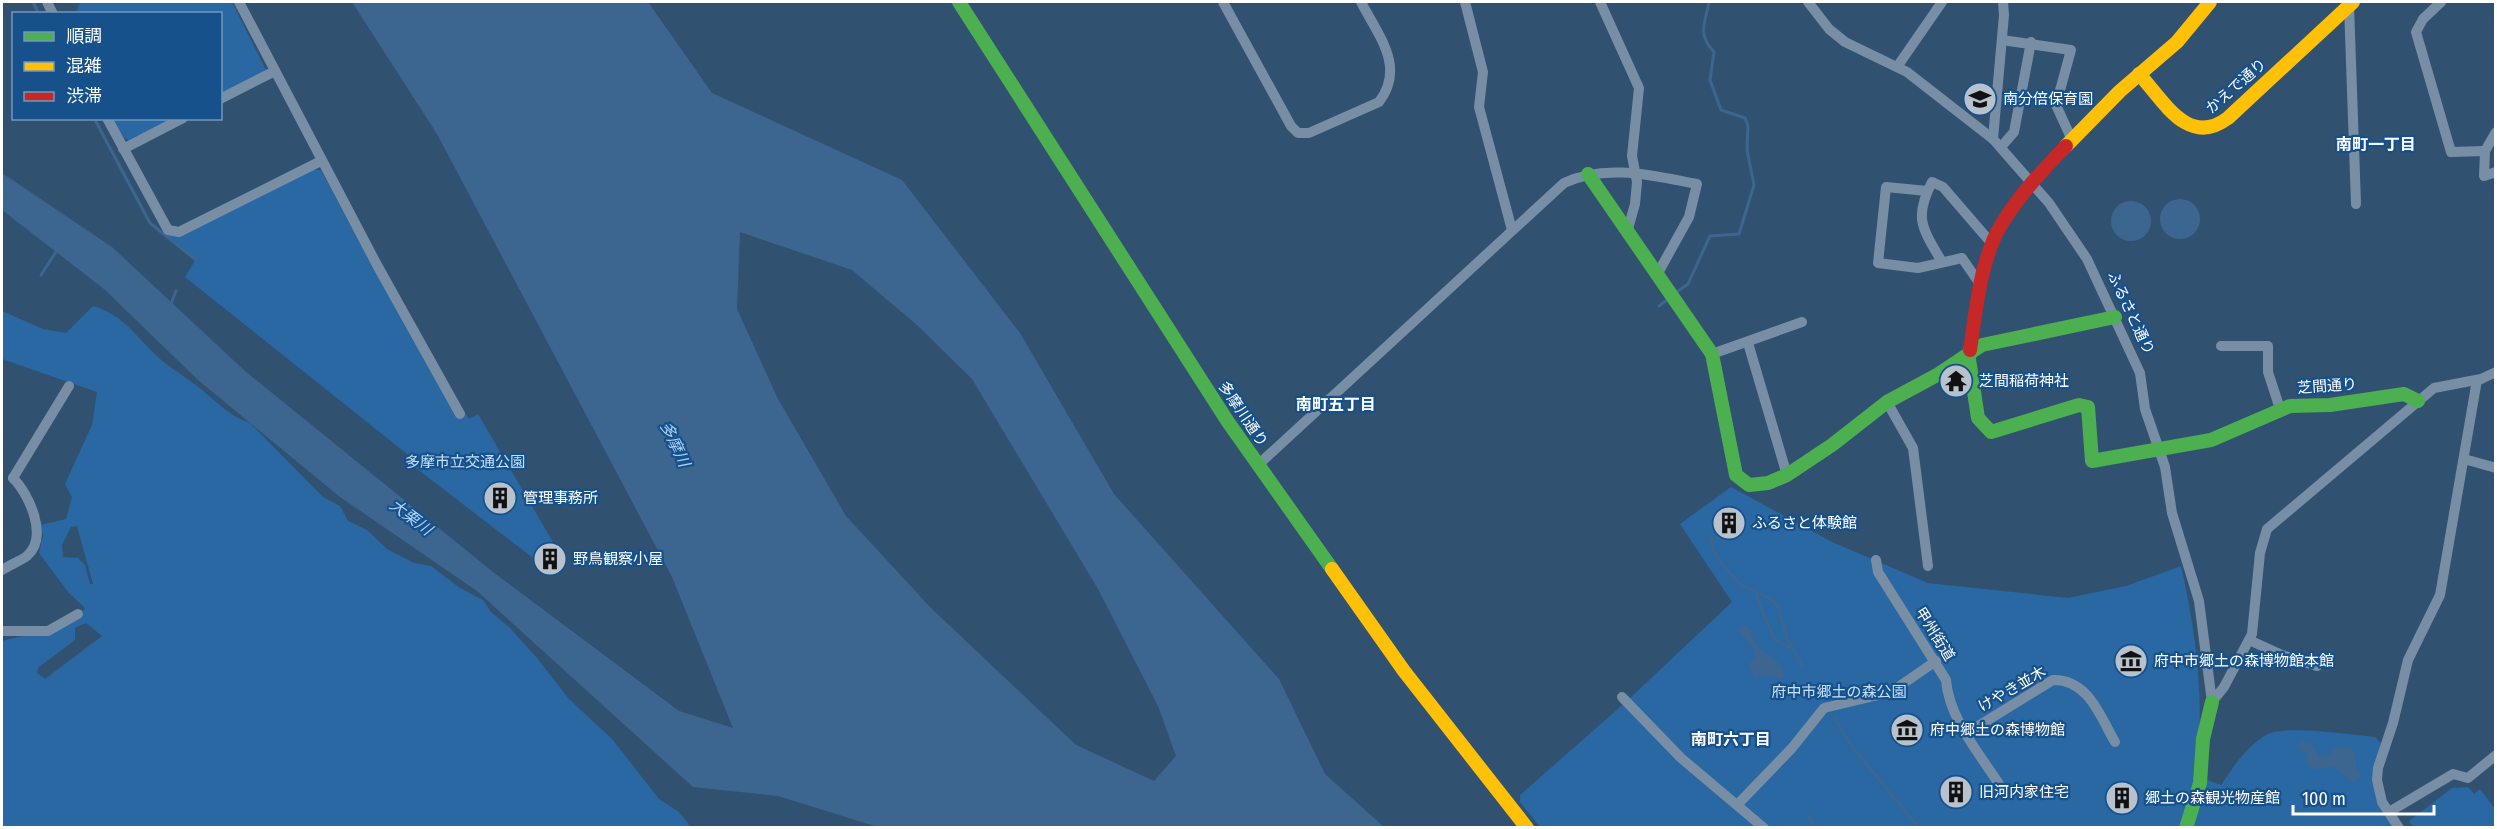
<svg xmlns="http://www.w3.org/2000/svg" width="2497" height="829" font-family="'Fira Sans Condensed','Noto Sans JP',sans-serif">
	<rect width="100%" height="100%" fill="#315171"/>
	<g fill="#2968a2" fill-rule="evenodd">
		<polygon points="80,2 232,2 266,70 221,94 220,14 76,14"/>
		<polygon points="113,119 172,119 129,140 124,138"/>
		<polygon points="313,170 321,170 369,260 464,411 469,419 478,414 557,549 537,561 408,462 412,458 185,277 196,259 165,235 168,230 179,232"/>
		<path d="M93,306C124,315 134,335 157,356C168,367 182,374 194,384C214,398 226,415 250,423L323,497L340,506L348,521L367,530L387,549L414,563L431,566L460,588L483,600L491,612L510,628L537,658L569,699L612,739L659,799L679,812L691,827H2V641L27,635L80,615L85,608L68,592L39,553L43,536L41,525L66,519L72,497L65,484L92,425L97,392L2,359V311L43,329L66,333ZM77,526L93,584H90L85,565L78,558L63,557L62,545L71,527ZM86,623L102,636L45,679L37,673L39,667L75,640V628Z"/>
		<path d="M1731,487L1832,542L1928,583L2068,598L2126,586L2181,566C2197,637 2205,702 2196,776L2221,785C2234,766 2247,745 2268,734C2286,725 2352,735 2375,737L2381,743L2372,780L2394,827L1541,828L1520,802V795L1628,700L1732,602L1680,524Z"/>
		<polygon points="2468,787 2474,794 2480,789 2495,809 2495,827 2413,827 2409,821 2452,788"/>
	</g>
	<g fill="#3c6690" fill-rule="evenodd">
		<path d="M352,2H648L712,93L902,180L1020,333L1114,494L1279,679L1325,774L1384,827H878L778,796L693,787L477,591L340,497L198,380L104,289L2,210V173L112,247L245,371L493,572L679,711L733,728L672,577L437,134ZM740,232L852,270L917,325L972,379L1098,589L1158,706L1176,756L1154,781L1076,745L931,608L846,516L778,399L737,309Z"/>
		<circle cx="2180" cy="219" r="20"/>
		<circle cx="2131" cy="221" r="20"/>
		<path d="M1742,625L1748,626C1751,632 1753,638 1756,644C1764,657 1781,655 1784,676L1781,679L1771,675L1754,676L1749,663L1755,657C1756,644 1742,640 1738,629Z"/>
		<path d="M2300,741L2312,743L2319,756L2329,755L2334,747C2355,747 2357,748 2356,768L2361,773L2360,778L2352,782L2333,766L2315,770L2307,765L2306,752L2300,751L2298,746Z"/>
	</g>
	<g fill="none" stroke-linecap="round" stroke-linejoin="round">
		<g stroke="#3c6690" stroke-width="3">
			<polyline points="33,2 39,14"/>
			<polyline points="94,118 150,223 196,260"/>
			<polyline points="41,275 58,249"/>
			<path d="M1678,291L1688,284L1710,236L1739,234L1754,185L1747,150L1748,126L1745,118L1721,110L1710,80L1714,52C1697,34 1705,24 1709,2"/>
			<polyline points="170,306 176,291"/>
			<polyline points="1659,306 1668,299"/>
			<polyline points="1711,535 1713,550 1722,564 1741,585 1770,598 1778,607 1788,640 1803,667"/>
			<polyline points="1757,593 1758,600 1774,639 1792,649"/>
			<polyline points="1834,717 1850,744 1919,828"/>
			<polyline points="1808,814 1815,828"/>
		</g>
		<g stroke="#788ea5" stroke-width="10">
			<polyline points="47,2 53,14"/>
			<polyline points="239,2 377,265 460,414"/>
			<path d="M1223,2L1291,126L1298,133H1309L1379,102C1406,67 1378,35 1361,2"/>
			<polyline points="1465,2 1483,72 1479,107 1512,230"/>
			<polyline points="1600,2 1639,88 1632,156 1637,182 1635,204 1628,229"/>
			<polyline points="1808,2 1829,29 1845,42 1907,72 1993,139 2049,203 2087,259 2140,373 2145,409 2165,467 2172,513 2199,601 2212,702"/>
			<polyline points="2441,2 2423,19 2416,32 2451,152 2485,151"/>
			<polyline points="2349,5 2356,204"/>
			<polyline points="2002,40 2071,50 2056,105 2072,140"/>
			<polyline points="1897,67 1942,2"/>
			<polyline points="220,99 275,71"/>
			<polyline points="107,118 168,230 179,232 321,161"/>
			<polyline points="2496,132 2485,151 2484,176 2496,172"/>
			<polyline points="1993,139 2004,15 2003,2"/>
			<polyline points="2001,147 2014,132 2031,42"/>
			<polyline points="123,149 183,118"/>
			<polyline points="1927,191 1886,187 1878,263 1918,268 1962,258 1980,284"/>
			<path d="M1942,262C1923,229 1913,219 1932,182L1943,187L1993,245"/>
			<polyline points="1748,343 1787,475"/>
			<polyline points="2221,346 2268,346 2268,372 2280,409"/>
			<polyline points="1712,354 1802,322"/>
			<polyline points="1887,402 1913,448 1928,566"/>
			<polyline points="2464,459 2496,468"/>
			<path d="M1258,465L1564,183C1606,163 1654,176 1697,184L1689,217L1658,273"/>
			<polyline points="13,478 69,386"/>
			<path d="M1876,560L1878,572L1946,680C1949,719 1980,754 2001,787"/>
			<path d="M2,570C10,565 20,561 27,556C49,537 29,494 13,478"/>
			<polyline points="2,631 48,631 78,614"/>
			<polyline points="2249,640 2282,655 2317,666"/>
			<polyline points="1622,697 1681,758 1764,828"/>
			<polyline points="2212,702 2224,687 2252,634 2260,553 2267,529 2434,388 2481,379 2496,372"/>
			<path d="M1967,733L2053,680C2088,679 2100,716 2115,742"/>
			<polyline points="1738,804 1792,748 1824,708 1891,692 1936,661"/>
			<polyline points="2389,812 2453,774 2468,778 2496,755"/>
			<polyline points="2399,828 2382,802 2377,780 2378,768 2393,723 2408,660 2440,595 2477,380"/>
		</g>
		<g stroke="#4caf50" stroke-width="14">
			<polyline points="959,2 1228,422 1332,569"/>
			<polyline points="1588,174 1712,354 1736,475 1749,485 1768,483 1787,475 1832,445 1887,402 1937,375 1982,345 2115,317"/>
			<polyline points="1970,350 1969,359 1978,418 1991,432 2079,405 2088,407 2092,461 2211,440 2290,406 2330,405 2404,394 2418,401"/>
			<polyline points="2186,828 2200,783 2203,739 2212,702"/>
		</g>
		<g stroke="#ffc107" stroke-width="14">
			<path d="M2139,74C2164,101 2188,148 2228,118L2353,2"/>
			<polyline points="2066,146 2120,91 2177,42 2210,2"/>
			<polyline points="1332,569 1404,671 1527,828"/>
		</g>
		<path stroke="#c62828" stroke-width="14" d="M1970,350C1976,311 1980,260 2001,225C2019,195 2042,171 2066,146"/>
	</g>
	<defs>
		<g id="school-disc" transform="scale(1.725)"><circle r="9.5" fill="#b7c2cd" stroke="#16518c"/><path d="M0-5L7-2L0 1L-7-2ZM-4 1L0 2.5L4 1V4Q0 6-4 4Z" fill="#111"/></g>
		<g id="temple-disc" transform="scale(1.725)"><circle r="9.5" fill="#b7c2cd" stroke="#16518c"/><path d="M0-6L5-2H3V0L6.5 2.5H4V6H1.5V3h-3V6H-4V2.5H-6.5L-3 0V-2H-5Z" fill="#111"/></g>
		<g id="building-disc" transform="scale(1.725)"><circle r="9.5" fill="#b7c2cd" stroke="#16518c"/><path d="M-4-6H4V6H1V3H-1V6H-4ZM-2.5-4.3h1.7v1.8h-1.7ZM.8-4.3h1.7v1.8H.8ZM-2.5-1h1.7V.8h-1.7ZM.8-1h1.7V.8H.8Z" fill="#111"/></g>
		<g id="museum-disc" transform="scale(1.725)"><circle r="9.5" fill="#b7c2cd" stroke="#16518c"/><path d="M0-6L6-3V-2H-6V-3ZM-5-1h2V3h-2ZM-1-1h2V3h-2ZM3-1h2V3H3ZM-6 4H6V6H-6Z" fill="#111"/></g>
	</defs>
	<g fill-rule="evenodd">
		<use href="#school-disc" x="1980" y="99"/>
		<use href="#temple-disc" x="1956" y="381"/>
		<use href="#building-disc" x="500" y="498"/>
		<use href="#building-disc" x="1729" y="523"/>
		<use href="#building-disc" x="550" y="559"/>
		<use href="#museum-disc" x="2131" y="661"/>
		<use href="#museum-disc" x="1907" y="730"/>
		<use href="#building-disc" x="1956" y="792"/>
		<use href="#building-disc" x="2122" y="798"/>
	</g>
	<g text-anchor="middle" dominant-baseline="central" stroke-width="4.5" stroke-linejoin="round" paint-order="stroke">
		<g font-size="15" fill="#fff" stroke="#16518c">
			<text transform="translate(2236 86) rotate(-41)">かえで通り</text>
			<text transform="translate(2131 313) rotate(65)">ふるさと通り</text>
			<text transform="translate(2327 386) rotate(-4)">芝間通り</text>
			<text transform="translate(1243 414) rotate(56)">多摩川通り</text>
			<text transform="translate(1935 634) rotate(58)">甲州街道</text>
			<text transform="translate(2012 689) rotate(-30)">けやき並木</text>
		</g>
		<g font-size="15" fill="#fff" stroke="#16518c" text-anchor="start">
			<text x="2003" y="99">南分倍保育園</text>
			<text x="1979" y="381">芝間稲荷神社</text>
			<text x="523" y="498">管理事務所</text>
			<text x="1752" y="523">ふるさと体験館</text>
			<text x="573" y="559">野鳥観察小屋</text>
			<text x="2154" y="661">府中市郷土の森博物館本館</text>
			<text x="1930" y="730">府中郷土の森博物館</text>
			<text x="1979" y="792">旧河内家住宅</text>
			<text x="2145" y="798">郷土の森観光物産館</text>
		</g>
		<g font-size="15" fill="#c5e1fb" stroke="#16518c">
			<text x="465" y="462">多摩市立交通公園</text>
			<text x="1839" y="692">府中市郷土の森公園</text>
		</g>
		<g font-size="16" font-weight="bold" fill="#fff" stroke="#16518c">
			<text x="2376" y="144">南町一丁目</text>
			<text x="1336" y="404">南町五丁目</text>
			<text x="1731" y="739">南町六丁目</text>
		</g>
		<g font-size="16" font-style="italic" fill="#abd2f6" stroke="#16518c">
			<text transform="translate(675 444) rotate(65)">多摩川</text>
			<text transform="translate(411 517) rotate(37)">大栗川</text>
		</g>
	</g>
	<rect width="2497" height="829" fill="none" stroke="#ffffff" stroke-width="6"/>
	<rect x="12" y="12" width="210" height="108" fill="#16518c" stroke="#7397ba" stroke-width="1.5"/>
	<rect x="24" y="32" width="30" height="9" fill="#4caf50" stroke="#7397ba" stroke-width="1.5"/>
	<text x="66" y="42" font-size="18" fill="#ffffff">順調</text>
	<rect x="24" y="62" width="30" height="9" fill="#ffc107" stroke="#7397ba" stroke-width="1.5"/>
	<text x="66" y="72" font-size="18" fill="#ffffff">混雑</text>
	<rect x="24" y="92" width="30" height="9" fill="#c62828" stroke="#7397ba" stroke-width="1.5"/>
	<text x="66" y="102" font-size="18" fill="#ffffff">渋滞</text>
	<path d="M2293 805v9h141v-9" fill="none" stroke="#ffffff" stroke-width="3"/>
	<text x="2302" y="805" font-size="18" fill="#ffffff" stroke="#16518c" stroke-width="4.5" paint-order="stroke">100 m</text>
</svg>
